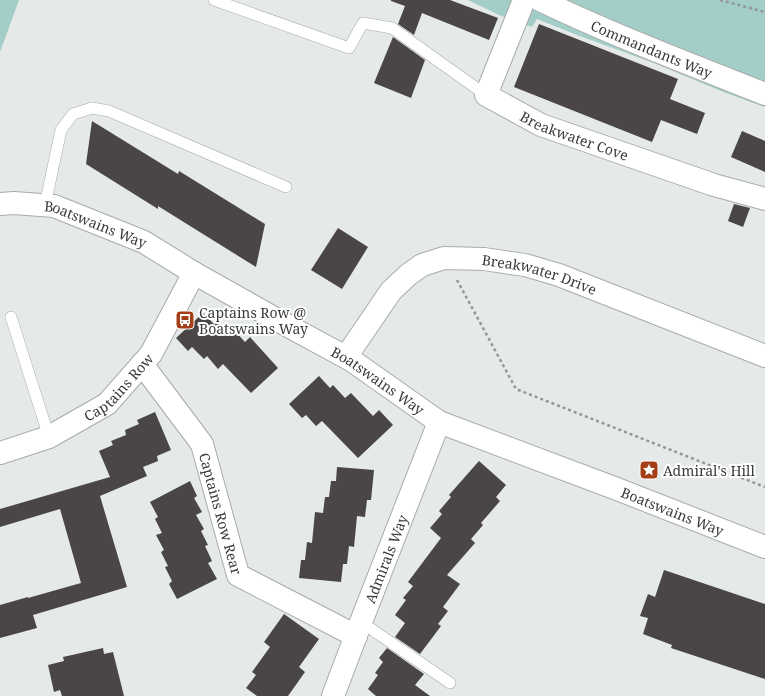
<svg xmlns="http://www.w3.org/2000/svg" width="765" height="696" font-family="'Noto Serif',serif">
	<rect width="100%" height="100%" fill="#e5e9e8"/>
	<g fill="#a3cec8">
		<polygon points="0,0 19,0 0,52"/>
		<polygon points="468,0 765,0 765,107 726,93 654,63 577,35 537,19 532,27 499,15"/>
	</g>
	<g fill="#494645">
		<polygon points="391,0 450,0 498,18 489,40 422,13 414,35 398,24 405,6 391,1"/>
		<polygon points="539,24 678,79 670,99 705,113 697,134 661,120 652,142 514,87"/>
		<polygon points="393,37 425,60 411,98 374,83"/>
		<polygon points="92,121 178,174 179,171 265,224 256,267 158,206 158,209 86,164"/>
		<polygon points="742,131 765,141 765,172 731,157"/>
		<polygon points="734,204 750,208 743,227 728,221"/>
		<polygon points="338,228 368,247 342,289 311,270"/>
		<polygon points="203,313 214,324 218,321 229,333 233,329 245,342 250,337 278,368 251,393 223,364 218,369 207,356 204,359 192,347 188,351 176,338"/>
		<polygon points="319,376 330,388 333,385 345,398 351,393 373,416 379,410 393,425 358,458 322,421 316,426 306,415 302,418 289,404"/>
		<polygon points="155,412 171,450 157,456 158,461 143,467 147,476 100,496 127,587 33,615 37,628 0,638 0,605 28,597 28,598 81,583 60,509 0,527 0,509 110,477 99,451 113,445 111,441 126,435 125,430 139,424 137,420"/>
		<polygon points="479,461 506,485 496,497 500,501 481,523 483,525 471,539 475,543 447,575 460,584 443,607 448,611 438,624 441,626 420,654 395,637 405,623 395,615 406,600 403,598 413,586 408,582 441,538 430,528 442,514 439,511 451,497 449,495"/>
		<polygon points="337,467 374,470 371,500 367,500 365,517 357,516 354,547 349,546 347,564 343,564 341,582 299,578 301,560 305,560 307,542 312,543 315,512 323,513 325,497 329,497 331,481 336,481"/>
		<polygon points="190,481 197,496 194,498 202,512 196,515 204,529 201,531 208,545 205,546 212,561 208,563 217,579 177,599 169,584 172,581 165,567 168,566 161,552 164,550 156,535 162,533 155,519 158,517 150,502"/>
		<polygon points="664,570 765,604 765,679 671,648 672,645 643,634 648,618 640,616 648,594 655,597"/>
		<polygon points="284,614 319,639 299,667 305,672 288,696 257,696 246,688 256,675 252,672 270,647 264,642"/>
		<polygon points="103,648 104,654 113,652 124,696 62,696 60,690 54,692 48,665 64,661 63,657"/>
		<polygon points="387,648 424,674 415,685 430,696 376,696 368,689 378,675 375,673 383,662 379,658"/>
	</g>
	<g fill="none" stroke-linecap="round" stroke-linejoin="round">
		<g stroke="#a8abab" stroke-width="12">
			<g id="service">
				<polyline points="214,0 349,48 363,23 392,28 486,95"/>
				<polyline points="45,205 61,130 73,114 92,108 109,111 286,187"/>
				<polyline points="11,317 49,437"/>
				<polyline points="361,622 450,683"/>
			</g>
		</g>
		<g stroke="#a8abab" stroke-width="24">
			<g id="minor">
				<path id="s1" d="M524,0L486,95L541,125L714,185L765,199"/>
				<path id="s2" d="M540,0C613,35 689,64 765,94"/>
				<path id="s3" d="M0,204L14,203L54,206L144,242L194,273L290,327L351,360L439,422L617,489L765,547"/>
				<path id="s4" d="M346,357L391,291L408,275L422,265L444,258L484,259L525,265L559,275L765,356"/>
				<path id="s5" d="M142,364L202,444L238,575L356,636"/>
				<path id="s6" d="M0,453L49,437L107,404L151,354L194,273"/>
				<path id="s7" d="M333,696L361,622L439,422"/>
			</g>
		</g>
		<g stroke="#949796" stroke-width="2.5" stroke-dasharray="3 3" stroke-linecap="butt">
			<polyline points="720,0 765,12"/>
			<polyline points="457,280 516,389 765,487"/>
		</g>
		<use href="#service" stroke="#fff" stroke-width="11"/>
		<use href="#minor" stroke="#fff" stroke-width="22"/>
	</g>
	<defs>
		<g id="bus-square" transform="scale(1)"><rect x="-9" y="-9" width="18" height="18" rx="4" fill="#a43e16" stroke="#fff"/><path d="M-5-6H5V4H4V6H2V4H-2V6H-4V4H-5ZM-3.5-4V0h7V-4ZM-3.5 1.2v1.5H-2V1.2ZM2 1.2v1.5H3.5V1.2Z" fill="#fff"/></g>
		<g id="sight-square" transform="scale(1)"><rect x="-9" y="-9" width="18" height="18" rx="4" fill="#a43e16" stroke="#fff"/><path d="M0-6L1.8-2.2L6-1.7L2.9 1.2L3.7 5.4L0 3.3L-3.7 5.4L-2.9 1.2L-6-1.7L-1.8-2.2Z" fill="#fff"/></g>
	</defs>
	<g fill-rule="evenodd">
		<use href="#bus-square" x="185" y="320"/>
		<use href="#sight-square" x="649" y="470"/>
	</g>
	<g text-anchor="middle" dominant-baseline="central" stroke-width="4" stroke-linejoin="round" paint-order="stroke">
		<g font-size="14" fill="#393b3a" stroke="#fff">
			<text stroke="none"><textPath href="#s2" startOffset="122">Commandants Way</textPath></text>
			<text stroke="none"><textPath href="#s1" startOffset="200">Breakwater Cove</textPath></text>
			<text stroke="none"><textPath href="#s3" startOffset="99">Boatswains Way</textPath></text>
			<text stroke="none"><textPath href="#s4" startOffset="241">Breakwater Drive</textPath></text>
			<text stroke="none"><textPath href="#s3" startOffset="423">Boatswains Way</textPath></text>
			<text stroke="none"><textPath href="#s6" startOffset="138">Captains Row</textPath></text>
			<text stroke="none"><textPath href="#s3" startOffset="747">Boatswains Way</textPath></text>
			<text stroke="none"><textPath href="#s5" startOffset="172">Captains Row Rear</textPath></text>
			<text stroke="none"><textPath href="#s7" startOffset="147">Admirals Way</textPath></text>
		</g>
		<g font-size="14" fill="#393b3a" stroke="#fff" text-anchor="start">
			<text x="199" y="312">Captains Row @<tspan x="199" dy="16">Boatswains Way</tspan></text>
			<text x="663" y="470">Admiral's Hill</text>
		</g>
	</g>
</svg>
